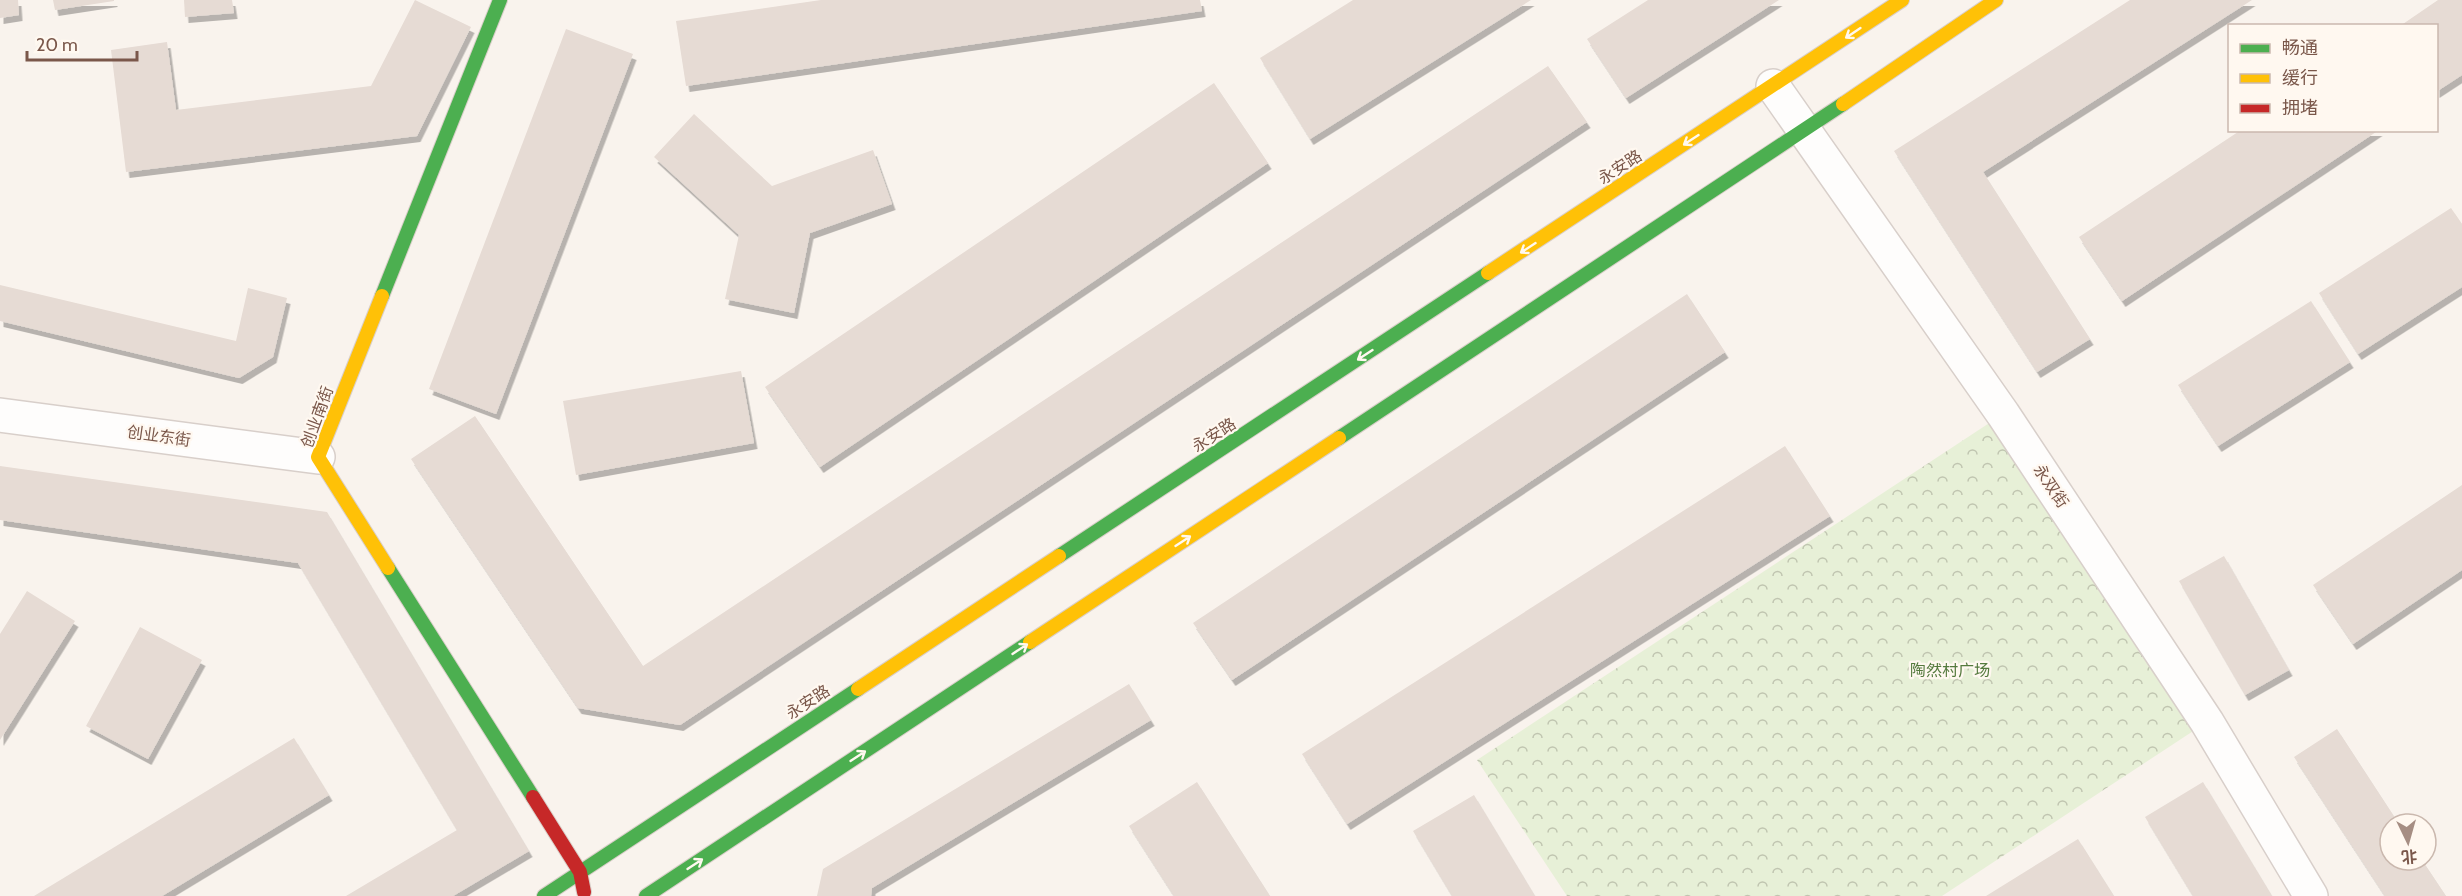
<svg xmlns="http://www.w3.org/2000/svg" width="2462" height="896" font-family="Cabin,'Noto Sans SC',sans-serif">
	<defs>
		<pattern id="forest-crowns" width="20" height="18" patternUnits="userSpaceOnUse" patternTransform="scale(1.5)"><rect width="20" height="18" fill="#e7f0d7"/><path d="M2 6a3 3 0 1 1 6 0M12 15a3 3 0 1 1 6 0" fill="none" stroke="#c0c5b0"/></pattern>
		<filter id="shadow"><feDropShadow dx="3.5" dy="6" stdDeviation="0" flood-color="#0004"/></filter>
	</defs>
	<rect width="100%" height="100%" fill="#f9f3ed"/>
	<polygon fill="url(#forest-crowns)" points="2003,414 2207,722 1942,896 1567,896 1477,760"/>
	<g fill="#e6dbd4" filter="url(#shadow)">
		<polygon points="0,0 18,0 19,15 0,18"/>
		<polygon points="53,0 114,0 114,1 55,10"/>
		<polygon points="184,0 232,0 234,13 185,17"/>
		<polygon points="415,0 471,27 417,136 126,172 111,50 167,42 176,110 371,86"/>
		<polygon points="821,0 1200,0 1202,11 686,86 676,21"/>
		<polygon points="1353,0 1531,0 1310,139 1260,58"/>
		<polygon points="1648,0 1779,0 1626,98 1587,39"/>
		<polygon points="2130,0 2252,0 1983,172 2090,339 2037,372 1894,151"/>
		<polygon points="2438,0 2462,0 2462,75 2436,92 2436,26 2400,26"/>
		<polygon points="566,29 633,54 496,414 429,389"/>
		<polygon points="1548,66 1587,122 680,725 578,708 411,459 475,416 643,666"/>
		<polygon points="1214,83 1268,163 820,467 765,387"/>
		<polygon points="694,114 772,186 873,150 892,204 810,233 794,313 725,299 739,235 654,157"/>
		<polygon points="2241,130 2379,130 2122,301 2079,237"/>
		<polygon points="2451,208 2462,224 2462,287 2358,354 2319,293"/>
		<polygon points="0,285 236,341 248,288 287,298 273,357 239,378 0,321"/>
		<polygon points="1687,294 1725,352 1232,680 1193,623"/>
		<polygon points="2311,301 2350,362 2218,446 2178,385"/>
		<polygon points="741,371 754,443 576,475 563,401"/>
		<polygon points="1785,446 1830,516 1347,824 1302,754"/>
		<polygon points="0,466 327,512 529,851 453,896 346,896 457,830 298,563 0,520"/>
		<polygon points="2462,485 2462,570 2353,644 2313,585"/>
		<polygon points="2224,556 2289,670 2245,695 2179,581"/>
		<polygon points="27,591 75,621 0,740 0,634"/>
		<polygon points="140,627 202,660 148,759 86,726"/>
		<polygon points="1129,684 1151,720 872,888 871,896 817,896 823,869"/>
		<polygon points="2337,729 2399,824 2390,824 2390,860 2422,860 2446,896 2385,896 2294,757"/>
		<polygon points="294,738 329,795 162,896 34,896"/>
		<polygon points="1197,782 1270,896 1174,896 1129,826"/>
		<polygon points="2203,782 2272,896 2193,896 2145,817"/>
		<polygon points="1474,795 1535,896 1452,896 1413,831"/>
		<polygon points="2078,839 2114,896 1986,896"/>
	</g>
	<g fill="none" stroke-linecap="round" stroke-linejoin="round">
		<g stroke="#d8cfca" stroke-width="36">
			<g id="street">
				<polyline points="1773,86 2003,414 2207,722 2311,896"/>
				<polyline points="0,415 318,457"/>
			</g>
		</g>
		<g stroke="#d9cfc9" stroke-width="16">
			<g id="fast">
				<polyline points="382,296 500,0"/>
				<polyline points="1339,438 1843,104"/>
				<polyline points="1059,556 1488,273"/>
				<polyline points="388,568 533,797"/>
				<polyline points="544,896 858,689"/>
				<polyline points="646,896 1030,642"/>
			</g>
		</g>
		<g stroke="#d9cfc9" stroke-width="16">
			<g id="slow">
				<polyline points="1843,104 1996,0"/>
				<polyline points="1488,273 1902,0"/>
				<polyline points="382,296 318,457 388,568"/>
				<polyline points="1030,642 1339,438"/>
				<polyline points="858,689 1059,556"/>
			</g>
		</g>
		<g stroke="#d9cfc9" stroke-width="16">
			<polyline id="jam" points="533,797 580,872 584,892"/>
		</g>
		<use href="#street" stroke="#fefdfc" stroke-width="33"/>
		<use href="#fast" stroke="#4caf50" stroke-width="14"/>
		<use href="#slow" stroke="#ffc107" stroke-width="14"/>
		<use href="#jam" stroke="#c62828" stroke-width="14"/>
	</g>
	<defs><path id="oneway-shaft" d="M-6 0H5M1.5-3L5.5 0L1.5 3" fill="none" stroke-width="1.6" stroke-linecap="round" stroke-linejoin="round" transform="scale(1.5)"/></defs>
	<g stroke="#fff8f0">
		<use href="#oneway-shaft" transform="translate(1853 33) rotate(146)"/>
		<use href="#oneway-shaft" transform="translate(1691 140) rotate(147)"/>
		<use href="#oneway-shaft" transform="translate(1528 248) rotate(147)"/>
		<use href="#oneway-shaft" transform="translate(1365 355) rotate(147)"/>
		<use href="#oneway-shaft" transform="translate(1183 541) rotate(-33)"/>
		<use href="#oneway-shaft" transform="translate(1020 649) rotate(-33)"/>
		<use href="#oneway-shaft" transform="translate(858 756) rotate(-33)"/>
		<use href="#oneway-shaft" transform="translate(695 864) rotate(-33)"/>
	</g>
	<g text-anchor="middle" dominant-baseline="central" stroke-width="4.5" stroke-linejoin="round" paint-order="stroke">
		<g font-size="16" fill="#7a574a" stroke="#fff8f0">
			<text transform="translate(1620 167) rotate(-33)">永安路</text>
			<text transform="translate(317 417) rotate(-70)">创业南街</text>
			<text transform="translate(1214 435) rotate(-33)">永安路</text>
			<text transform="translate(159 436) rotate(8)">创业东街</text>
			<text transform="translate(2051 486) rotate(56)">永双街</text>
			<text transform="translate(808 702) rotate(-33)">永安路</text>
		</g>
		<g font-size="16" fill="#557a3e" stroke="#fff8f0">
			<text x="1950" y="670">陶然村广场</text>
		</g>
	</g>
	<rect x="2228" y="24" width="210" height="108" fill="#fff8f0" stroke="#cab8ae" stroke-width="1.5"/>
	<rect x="2240" y="44" width="30" height="9" fill="#4caf50" stroke="#cab8ae" stroke-width="1.5"/>
	<text x="2282" y="54" font-size="18" fill="#7a574a">畅通</text>
	<rect x="2240" y="74" width="30" height="9" fill="#ffc107" stroke="#cab8ae" stroke-width="1.5"/>
	<text x="2282" y="84" font-size="18" fill="#7a574a">缓行</text>
	<rect x="2240" y="104" width="30" height="9" fill="#c62828" stroke="#cab8ae" stroke-width="1.5"/>
	<text x="2282" y="114" font-size="18" fill="#7a574a">拥堵</text>
	<g transform="translate(2408 842) rotate(175)"><circle r="28" fill="#fff8f0" stroke="#cab8ae" stroke-width="1.5"/>
	<path d="M0-4.5L10 22L0 15L-10 22Z" fill="#a68e83"/>
	<text y="-9" font-size="16" font-weight="bold" text-anchor="middle" fill="#7a574a">北</text>
	</g>
	<path d="M27 51v9h110v-9" fill="none" stroke="#7a574a" stroke-width="3"/>
	<text x="36" y="51" font-size="18" fill="#7a574a" stroke="#fff8f0" stroke-width="4.5" paint-order="stroke">20 m</text>
</svg>
